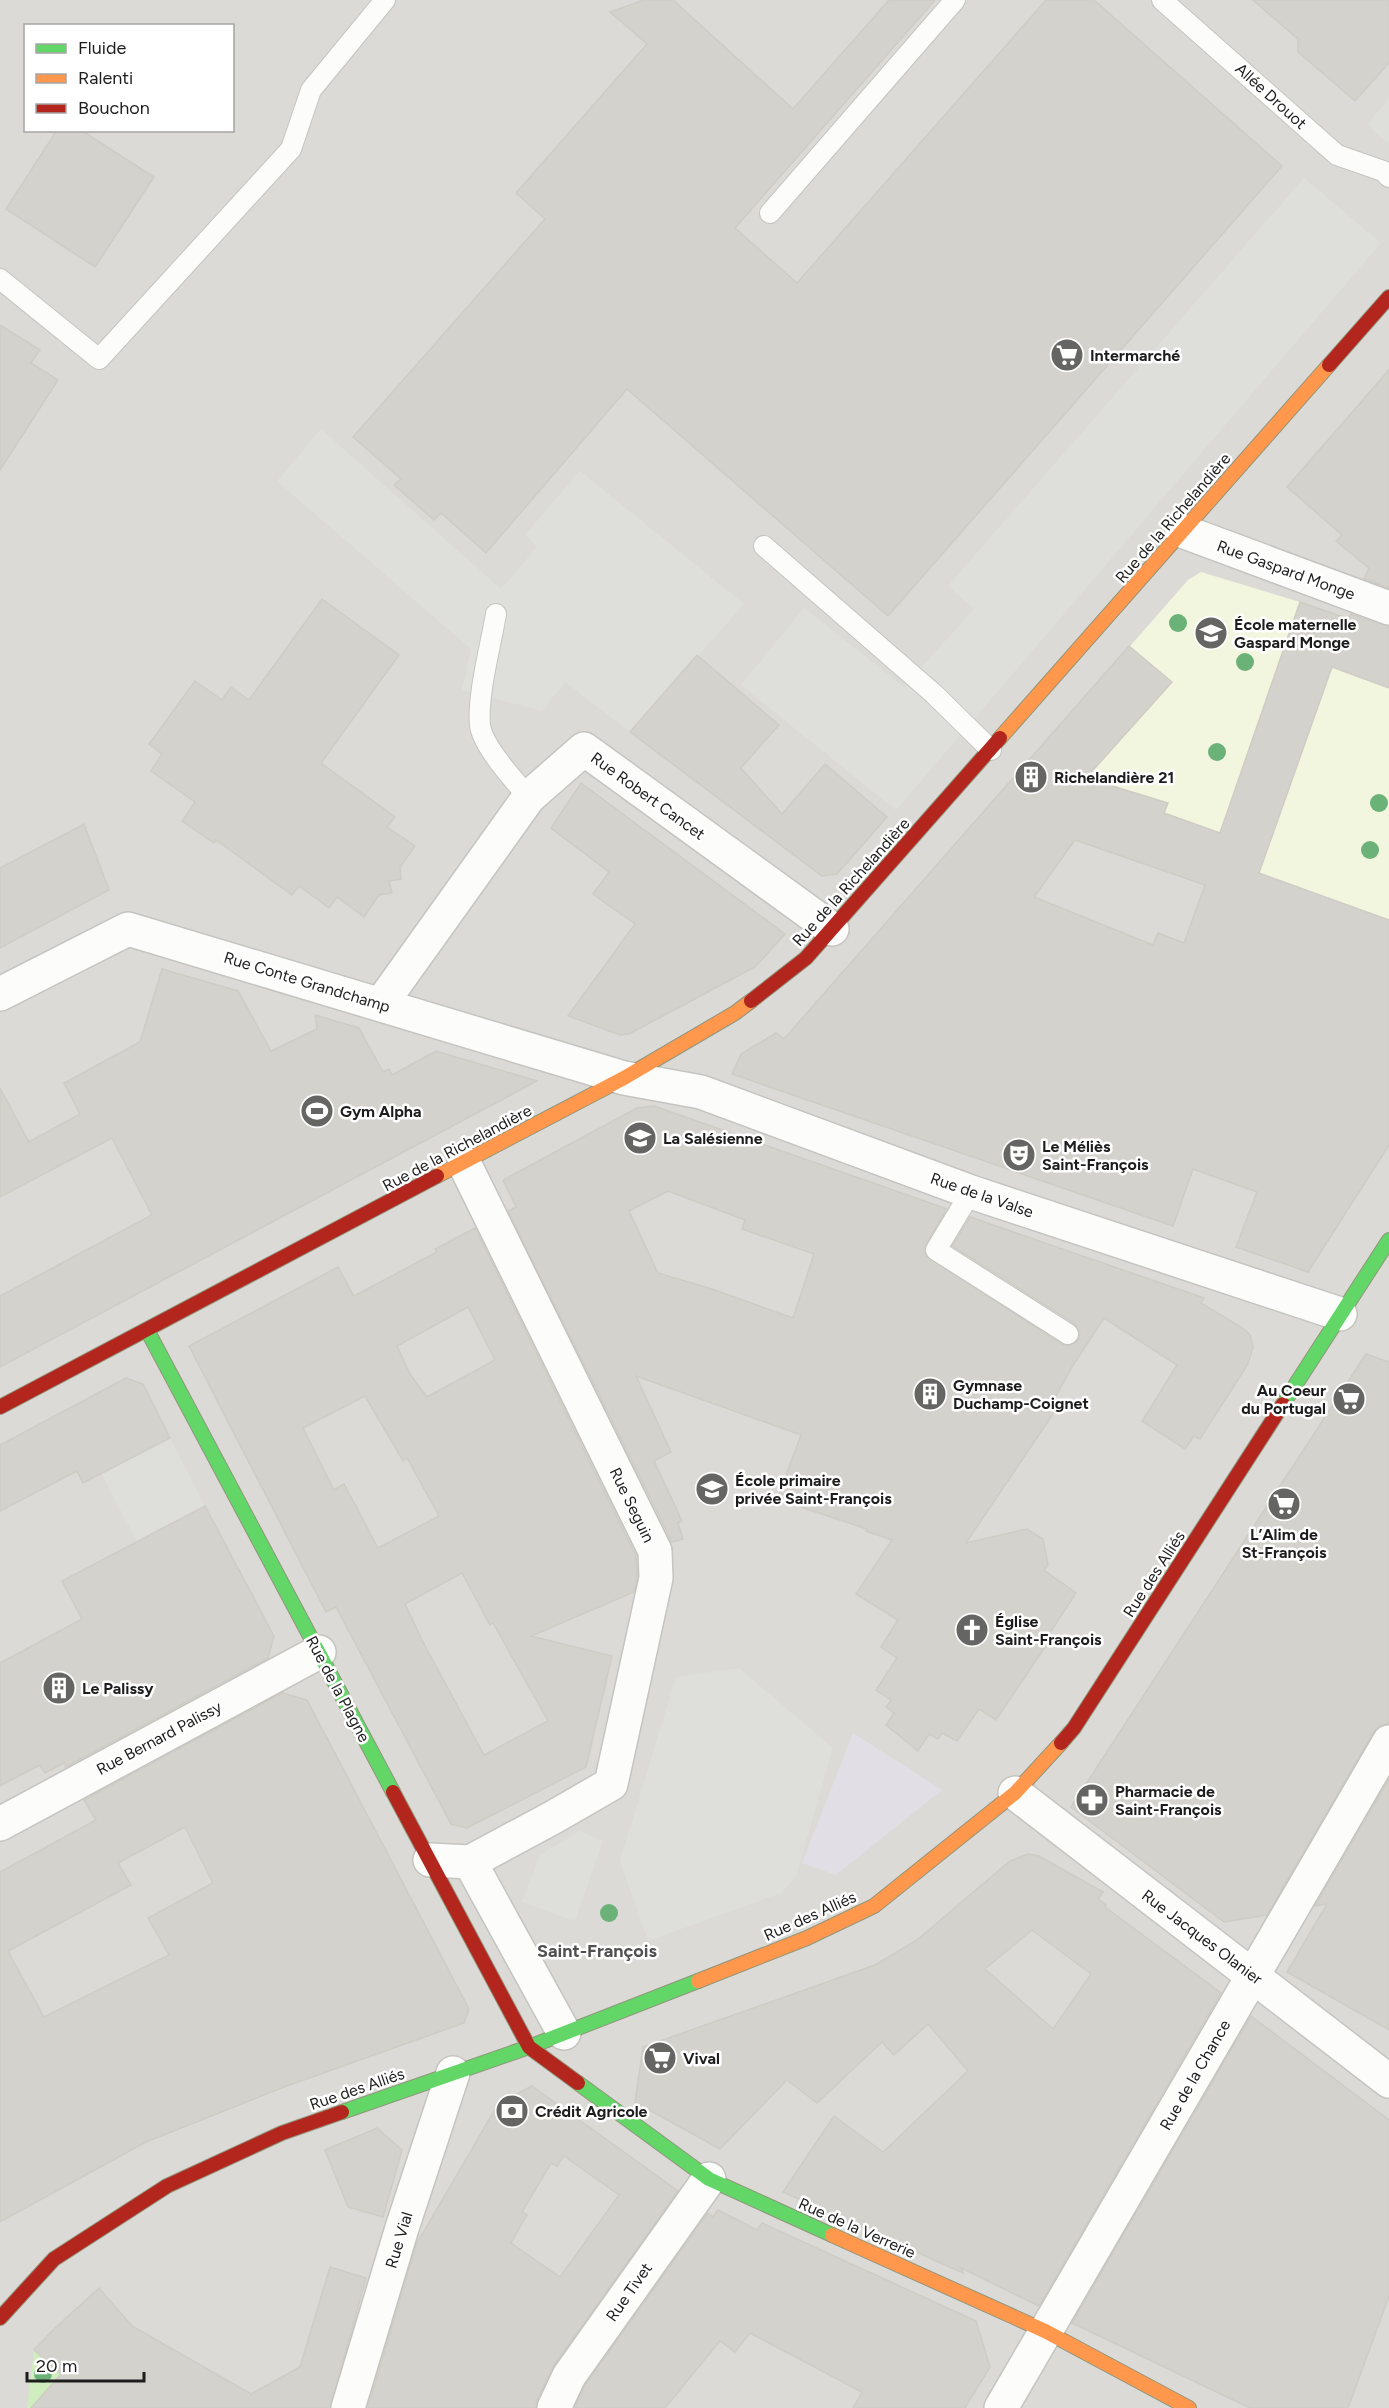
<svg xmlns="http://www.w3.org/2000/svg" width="1389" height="2408" font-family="Figtree,sans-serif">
	<rect width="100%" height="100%" fill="#ecebe4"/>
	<path fill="#dbdad6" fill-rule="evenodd" d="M0,0H1389V2408H0ZM26,26H232V130H26Z"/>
	<polygon fill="#f3f6de" points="1201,572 1300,602 1389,634 1389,920 1215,857 1027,764 1188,580"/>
	<polygon fill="#d0edbf" points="34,2350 61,2374 37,2401 45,2408 27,2408"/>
	<g fill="#dededb">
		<polygon points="1389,98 1389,144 1367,125"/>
		<polygon points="1304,178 1381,243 896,810 741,685 804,608 904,687 974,609 948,586"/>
		<polygon points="321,429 501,589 537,547 526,534 580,471 744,604 630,732 565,682 542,711 462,690 471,649 277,481"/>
		<polygon points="170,1438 205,1506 137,1542 101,1473"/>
		<polygon points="739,1668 833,1748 796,1876 781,1893 648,1941 620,1861 676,1677"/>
		<polygon points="579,1831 603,1841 575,1921 522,1902 540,1855"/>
	</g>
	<polygon fill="#e1dfe5" points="853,1733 942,1790 836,1875 802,1863"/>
	<g fill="#d4d2cd" stroke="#cfccc5" stroke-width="1.5" fill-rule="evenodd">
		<polygon points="644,0 673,0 793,109 889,0 935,0 735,228 797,283 1046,0 1094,0 1282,166 888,616 627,389 486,553 441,513 434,520 394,485 401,479 353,437 545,219 516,193 647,44 610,12"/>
		<polygon points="1253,0 1389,0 1389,63 1355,101 1298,52 1298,39"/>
		<polygon points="57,130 81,130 154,177 95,267 6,209"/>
		<polygon points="0,325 40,350 31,363 58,380 0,470"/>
		<polygon points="1389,370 1389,588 1364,579 1369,568 1336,541 1342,535 1287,487"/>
		<polygon points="322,599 399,655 321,763 395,817 387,827 415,846 400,867 401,879 389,881 392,893 379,895 364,917 337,897 329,908 299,886 292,895 216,840 214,843 182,821 195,802 151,771 162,754 149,744 195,681 222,700 231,687 249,700"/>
		<path d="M1300,602L1349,619L1351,614L1389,626V688L1332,667L1259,873L1389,920V1145L1308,1272L1236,1247L1257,1192L1193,1169L1173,1226L732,1074L741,1054L776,1033L784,1039L1129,646L1172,682L1086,778L1168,803L1164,813L1220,833ZM1075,840L1205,885L1184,943L1158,933L1153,945L1034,897Z"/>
		<polygon points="697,655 779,725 741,768 782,814 825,764 887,817 837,874 822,876 630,732"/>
		<polygon points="581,783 785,934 755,967 629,1034 620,1035 568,1016 635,924 593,894 609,872 551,828"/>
		<polygon points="84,824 109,890 0,948 0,868"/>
		<polygon points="162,969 238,991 271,1051 317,1029 315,1015 359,1028 383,1072 389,1069 392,1075 436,1051 537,1081 0,1367 0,1296 152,1215 112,1138 0,1197 0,1088 29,1142 80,1114 64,1083 140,1042"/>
		<path d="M654,1106L947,1209L926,1244V1256L1062,1344L1068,1346L1078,1341L1080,1334L1075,1324L952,1246L970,1217L1204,1298L1201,1303L1244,1329L1250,1335L1253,1347L1248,1364L1200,1439L1194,1436L1185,1449L1142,1421L1177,1365L1104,1318L1072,1367L1055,1398L1061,1402L966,1543L1027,1529L1043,1539L1048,1565L1044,1570L1076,1593L1046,1639L1049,1641L996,1720L979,1709L957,1741L942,1733L938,1739L929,1734L918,1751L886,1725L894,1713L886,1707L891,1700L876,1690L897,1658L881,1647L898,1620L856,1594L892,1540L866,1531L867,1529L777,1499L801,1435L636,1376L671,1452L654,1461L682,1521L678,1523L683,1539L672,1542L508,1211L516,1207L503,1180L637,1108ZM668,1191L745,1220L742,1229L814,1254L793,1318L709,1288L658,1273L629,1211Z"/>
		<path d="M475,1228L636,1556L637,1576L634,1592L531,1636L612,1656L586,1767L467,1828L451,1824L336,1607L326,1612L189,1346L338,1267L354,1296L437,1252L435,1249ZM468,1307L495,1360L427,1397L410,1374L397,1346ZM365,1396L403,1461L407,1458L439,1516L378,1548L344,1484L334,1490L303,1428ZM462,1573L490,1625L493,1623L548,1721L484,1755L423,1642L405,1604Z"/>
		<polygon points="1366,1354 1389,1362 1389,1723 1379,1726 1373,1733 1267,1915 1224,1922 1071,1807"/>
		<polygon points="126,1378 143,1384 170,1438 83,1483 77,1471 0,1511 0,1445"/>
		<polygon points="205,1506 274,1636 268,1658 66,1767 64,1763 45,1773 40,1765 0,1786 0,1663 82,1619 62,1581"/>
		<path d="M282,1693L307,1700L469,2009L464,2023L284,2087L146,2142L0,2222V1872L96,1820L84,1800ZM185,1827L213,1883L148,1918L169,1955L44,2017L8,1951L131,1885L118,1863Z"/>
		<polygon points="1389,1779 1389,2030 1287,1972 1327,1904 1315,1906"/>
		<path d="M1028,1854L1039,1856L1103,1892L1098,1899L1106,1905L1105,1907L1221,1993L1039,2306L961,2268L963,2273L783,2192L834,2116L883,2152L968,2071L928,2024L894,2055L882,2042L817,2103L787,2080L720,2149L635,2102L643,2047L875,1965L917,1940L1010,1861ZM1032,1930L1091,1974L1053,2029L985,1969Z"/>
		<polygon points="1251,2016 1389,2120 1389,2296 1348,2408 1250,2408 1072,2323"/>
		<path d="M532,2086L678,2191L554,2365L537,2400L536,2408H368L416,2245L498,2104ZM564,2156L619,2195L560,2277L511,2243L527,2215L522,2212L551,2163L557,2166Z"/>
		<polygon points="377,2128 402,2150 383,2217 348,2207 325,2150"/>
		<polygon points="718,2210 757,2230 762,2223 976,2321 990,2367 965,2408 853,2408 862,2392 750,2333 735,2352 720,2341 665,2408 575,2408 585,2385 708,2213 713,2217"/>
		<polygon points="330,2267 366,2278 330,2408 31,2408 61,2374 34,2350 54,2329 99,2288 132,2326 251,2394 300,2367"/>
	</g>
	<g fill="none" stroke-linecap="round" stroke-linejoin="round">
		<g stroke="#c4c4c1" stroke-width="22">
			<g id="lane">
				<polyline points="1162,0 1337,155 1383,171 1389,177"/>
				<polyline points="770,213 955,0"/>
				<polyline points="0,279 99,359 291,149 311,90 385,0"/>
				<polyline points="764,546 934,694 991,750"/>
				<path d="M496,614C491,644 477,696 480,725C482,745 515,782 529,797"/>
				<polyline points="971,1192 936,1250 1068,1334"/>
			</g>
		</g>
		<g stroke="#c4c4c1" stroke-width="36">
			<g id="street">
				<polyline points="1182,531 1389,608"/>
				<polyline points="0,994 128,929 624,1078 701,1092 971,1192 1340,1314"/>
				<polyline points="381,1004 529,797 584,749 832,929"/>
				<polyline points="1015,1793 1389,2081"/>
				<polyline points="0,1824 319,1652"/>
				<polyline points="430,1860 470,1862 552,1818 611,1784 656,1578 655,1551 464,1163"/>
				<polyline points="470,1862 564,2033"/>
				<polyline points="348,2408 402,2228 453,2073"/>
				<polyline points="554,2408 569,2376 709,2179"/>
				<polyline points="1001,2408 1389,1742"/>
			</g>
		</g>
		<g stroke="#90967c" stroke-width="16">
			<g id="fast">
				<polyline points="147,1330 393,1792"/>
				<polyline points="1283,1404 1389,1240"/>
				<polyline points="578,2083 709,2179 832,2235"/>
				<polyline points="342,2112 529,2047 698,1981"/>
			</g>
		</g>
		<g stroke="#90967c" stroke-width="16">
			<g id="slow">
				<polyline points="1000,738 1329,365"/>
				<polyline points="437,1176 624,1078 735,1013 751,1001"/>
				<polyline points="698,1981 807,1938 874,1906 1015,1793 1061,1743"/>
				<polyline points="832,2235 1045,2331 1189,2408"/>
			</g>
		</g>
		<g stroke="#90967c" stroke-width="16">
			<g id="jam">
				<polyline points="1329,365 1389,297"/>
				<polyline points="751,1001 806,958 1000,738"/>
				<polyline points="0,1407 437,1176"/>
				<polyline points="1061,1743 1074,1728 1283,1404"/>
				<polyline points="393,1792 529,2047 578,2083"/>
				<polyline points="0,2318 54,2259 167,2186 282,2133 342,2112"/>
			</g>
		</g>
		<use href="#lane" stroke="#fcfcfb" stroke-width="20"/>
		<use href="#street" stroke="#fcfcfb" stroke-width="33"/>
		<use href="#fast" stroke="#63d668" stroke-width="14"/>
		<use href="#slow" stroke="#ff974d" stroke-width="14"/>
		<use href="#jam" stroke="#b3261e" stroke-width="14"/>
	</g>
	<g fill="#6bb279">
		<circle cx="1178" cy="623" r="9"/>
		<circle cx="1245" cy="662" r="9"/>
		<circle cx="1217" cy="752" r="9"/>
		<circle cx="1379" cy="803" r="9"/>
		<circle cx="1370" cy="850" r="9"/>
		<circle cx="609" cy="1913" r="9"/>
		<circle cx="43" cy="2374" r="9"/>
	</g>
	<defs>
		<g id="supermarket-disc" transform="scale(1.725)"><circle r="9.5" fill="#656563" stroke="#fff"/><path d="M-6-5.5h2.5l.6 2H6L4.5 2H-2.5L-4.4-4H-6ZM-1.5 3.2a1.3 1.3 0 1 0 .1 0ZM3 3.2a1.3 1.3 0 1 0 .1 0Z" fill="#fff"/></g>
		<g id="school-disc" transform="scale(1.725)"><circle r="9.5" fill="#656563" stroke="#fff"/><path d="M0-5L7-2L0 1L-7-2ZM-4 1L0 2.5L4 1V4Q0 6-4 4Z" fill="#fff"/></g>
		<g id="building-disc" transform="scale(1.725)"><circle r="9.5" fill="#656563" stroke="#fff"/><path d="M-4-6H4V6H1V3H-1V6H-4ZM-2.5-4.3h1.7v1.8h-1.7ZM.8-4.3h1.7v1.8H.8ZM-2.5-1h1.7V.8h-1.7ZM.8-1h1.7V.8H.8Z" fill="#fff"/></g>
		<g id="stadium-disc" transform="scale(1.725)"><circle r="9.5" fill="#656563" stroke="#fff"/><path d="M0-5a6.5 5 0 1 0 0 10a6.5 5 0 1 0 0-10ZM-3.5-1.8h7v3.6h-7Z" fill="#fff"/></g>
		<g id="theatre-disc" transform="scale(1.725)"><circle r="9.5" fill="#656563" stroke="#fff"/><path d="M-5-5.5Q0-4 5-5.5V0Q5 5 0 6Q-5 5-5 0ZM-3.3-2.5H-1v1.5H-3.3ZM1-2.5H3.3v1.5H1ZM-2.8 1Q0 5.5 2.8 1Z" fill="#fff"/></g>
		<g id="church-disc" transform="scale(1.725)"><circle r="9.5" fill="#656563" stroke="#fff"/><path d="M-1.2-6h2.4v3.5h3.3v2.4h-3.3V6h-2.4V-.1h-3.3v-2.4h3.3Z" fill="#fff"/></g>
		<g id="pharmacy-disc" transform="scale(1.725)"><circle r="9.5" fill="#656563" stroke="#fff"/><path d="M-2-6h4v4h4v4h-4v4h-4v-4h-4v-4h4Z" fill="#fff"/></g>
		<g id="bank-disc" transform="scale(1.725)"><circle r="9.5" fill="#656563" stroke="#fff"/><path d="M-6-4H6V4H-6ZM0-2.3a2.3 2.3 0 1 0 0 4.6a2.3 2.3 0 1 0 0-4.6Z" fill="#fff"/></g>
	</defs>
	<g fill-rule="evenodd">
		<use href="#supermarket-disc" x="1067" y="355"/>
		<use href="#school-disc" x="1211" y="633"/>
		<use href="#building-disc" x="1031" y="777"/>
		<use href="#stadium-disc" x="317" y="1111"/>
		<use href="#school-disc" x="640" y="1138"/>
		<use href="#theatre-disc" x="1019" y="1155"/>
		<use href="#building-disc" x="930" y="1394"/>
		<use href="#supermarket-disc" x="1349" y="1399"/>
		<use href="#school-disc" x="712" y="1489"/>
		<use href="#supermarket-disc" x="1284" y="1504"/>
		<use href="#church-disc" x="972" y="1630"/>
		<use href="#building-disc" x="59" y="1688"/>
		<use href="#pharmacy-disc" x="1092" y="1800"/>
		<use href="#supermarket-disc" x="660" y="2058"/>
		<use href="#bank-disc" x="512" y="2111"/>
	</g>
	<g text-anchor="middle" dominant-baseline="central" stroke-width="5" stroke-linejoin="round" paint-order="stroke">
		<g font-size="16" fill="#1d1d1d" stroke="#fff">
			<text transform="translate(1271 96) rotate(42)">Allée Drouot</text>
			<text transform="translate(1173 518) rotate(-49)">Rue de la Richelandière</text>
			<text transform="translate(1286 570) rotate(20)">Rue Gaspard Monge</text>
			<text transform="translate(648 796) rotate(36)">Rue Robert Cancet</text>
			<text transform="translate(851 882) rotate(-48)">Rue de la Richelandière</text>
			<text transform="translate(307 982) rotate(17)">Rue Conte Grandchamp</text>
			<text transform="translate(457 1148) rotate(-28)">Rue de la Richelandière</text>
			<text transform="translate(982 1195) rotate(19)">Rue de la Valse</text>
			<text transform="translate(632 1505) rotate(64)">Rue Seguin</text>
			<text transform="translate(1154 1574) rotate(-57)">Rue des Alliés</text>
			<text transform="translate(338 1689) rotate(62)">Rue de la Plagne</text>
			<text transform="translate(159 1738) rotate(-28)">Rue Bernard Palissy</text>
			<text transform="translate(810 1916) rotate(-24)">Rue des Alliés</text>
			<text transform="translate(1202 1937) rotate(37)">Rue Jacques Olanier</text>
			<text transform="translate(1195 2075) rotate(-60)">Rue de la Chance</text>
			<text transform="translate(357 2089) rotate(-19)">Rue des Alliés</text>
			<text transform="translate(857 2228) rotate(24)">Rue de la Verrerie</text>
			<text transform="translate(399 2240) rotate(-73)">Rue Vial</text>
			<text transform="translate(629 2292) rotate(-55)">Rue Tivet</text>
		</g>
		<g font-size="16" font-weight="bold" fill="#1d1d1d" stroke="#fff" text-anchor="start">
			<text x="1090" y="355">Intermarché</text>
			<text x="1234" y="624">École maternelle<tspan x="1234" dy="18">Gaspard Monge</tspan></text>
			<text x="1054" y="777">Richelandière 21</text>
			<text x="340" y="1111">Gym Alpha</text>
			<text x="663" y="1138">La Salésienne</text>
			<text x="1042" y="1146">Le Méliès<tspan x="1042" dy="18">Saint-François</tspan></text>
			<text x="953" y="1385">Gymnase<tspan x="953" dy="18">Duchamp-Coignet</tspan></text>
			<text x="1326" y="1390" text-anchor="end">Au Coeur<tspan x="1326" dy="18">du Portugal</tspan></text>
			<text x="735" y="1480">École primaire<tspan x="735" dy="18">privée Saint-François</tspan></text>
			<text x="1284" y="1534" text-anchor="middle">L’Alim de<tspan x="1284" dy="18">St-François</tspan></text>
			<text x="995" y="1621">Église<tspan x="995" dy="18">Saint-François</tspan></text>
			<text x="82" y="1688">Le Palissy</text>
			<text x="1115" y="1791">Pharmacie de<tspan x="1115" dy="18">Saint-François</tspan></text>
			<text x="683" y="2058">Vival</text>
			<text x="535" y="2111">Crédit Agricole</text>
		</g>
		<g font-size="18" font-weight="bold" fill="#505050" stroke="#fff">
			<text x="597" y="1951">Saint-François</text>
		</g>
	</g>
	<rect x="24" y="24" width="210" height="108" fill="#ffffff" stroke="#a5a5a5" stroke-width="1.5"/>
	<rect x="36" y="44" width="30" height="9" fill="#63d668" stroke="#a5a5a5" stroke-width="1.5"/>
	<text x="78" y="54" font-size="18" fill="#1d1d1d">Fluide</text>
	<rect x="36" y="74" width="30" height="9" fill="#ff974d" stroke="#a5a5a5" stroke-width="1.5"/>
	<text x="78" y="84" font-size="18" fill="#1d1d1d">Ralenti</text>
	<rect x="36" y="104" width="30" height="9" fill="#b3261e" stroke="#a5a5a5" stroke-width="1.5"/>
	<text x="78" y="114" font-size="18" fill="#1d1d1d">Bouchon</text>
	<path d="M27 2372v9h117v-9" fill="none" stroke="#1d1d1d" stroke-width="3"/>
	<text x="36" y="2372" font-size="18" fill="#1d1d1d" stroke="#ffffff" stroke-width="4.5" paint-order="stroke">20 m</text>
</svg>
